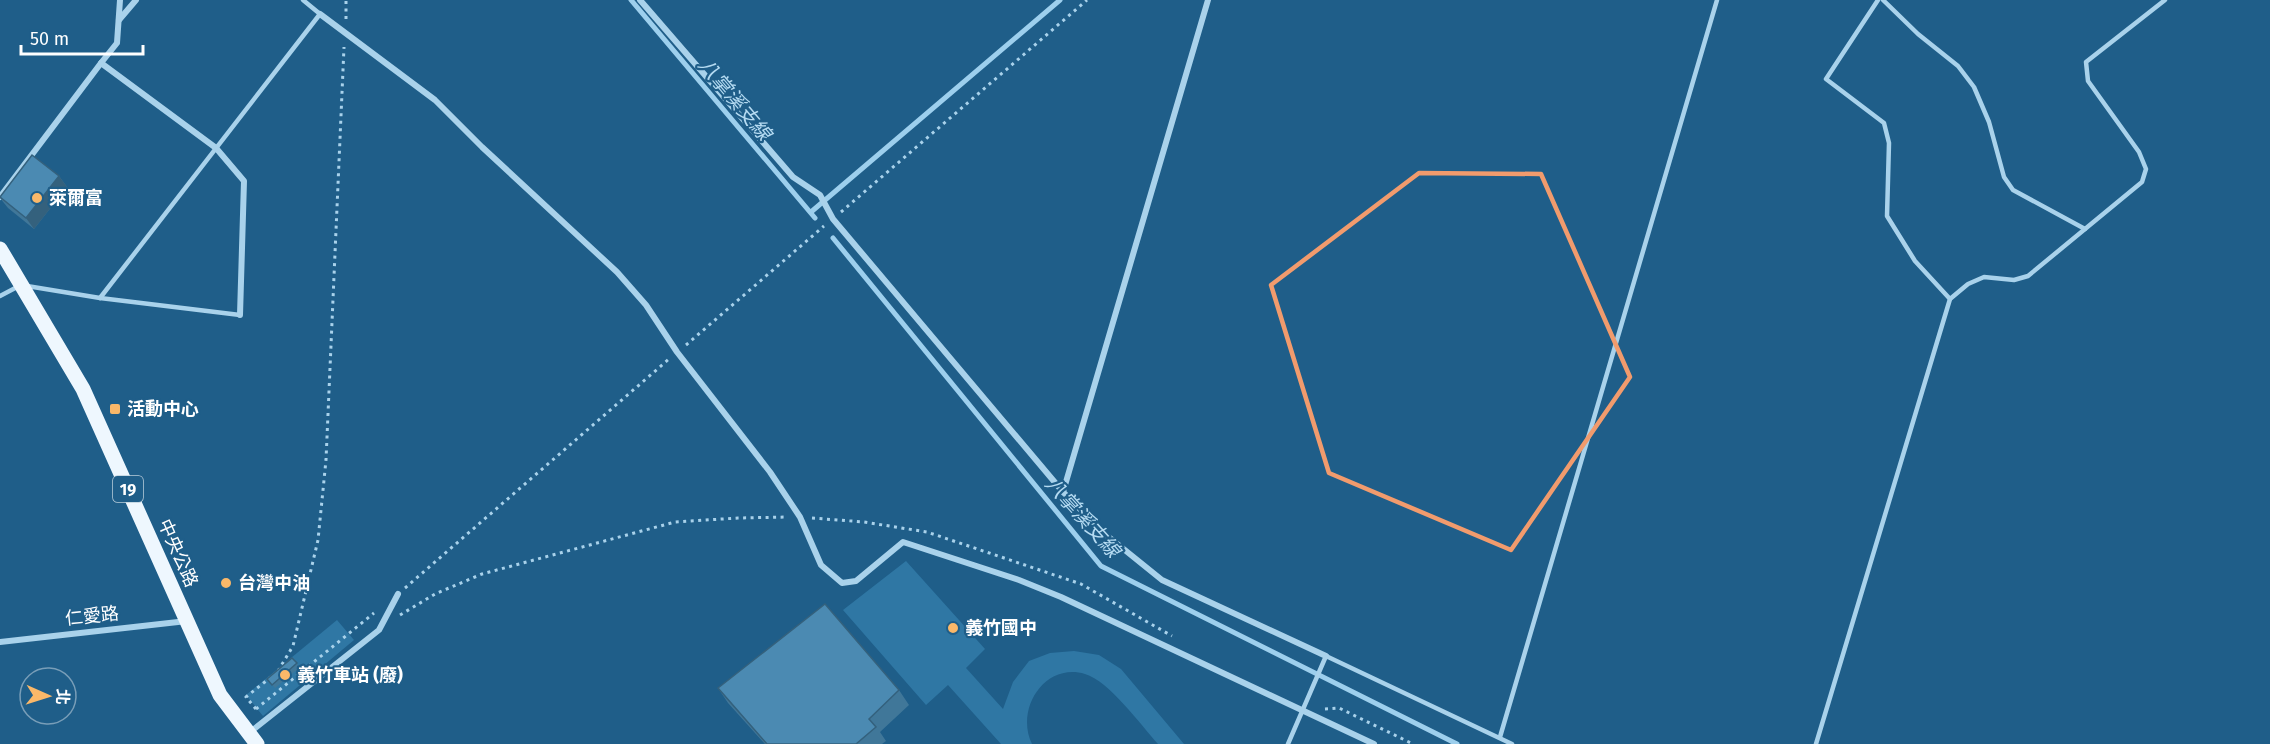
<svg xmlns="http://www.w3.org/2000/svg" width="2270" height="744" font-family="'Fira Sans','Noto Sans TC',sans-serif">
	<rect width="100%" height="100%" fill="#1f5e89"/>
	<g fill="#2f77a4">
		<path d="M906,561L985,649L966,668L1003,709L1013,682L1029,661L1050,653L1074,651L1099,655L1121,669L1184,744H1158C1140,724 1109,681 1085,674C1044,662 1015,710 1032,744H1001L948,685L926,705L843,610Z"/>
		<polygon points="337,620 354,640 263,716 246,695"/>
	</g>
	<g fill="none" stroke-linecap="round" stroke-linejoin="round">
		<g stroke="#9dcfed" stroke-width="5">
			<polyline points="631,0 815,218"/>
			<polyline points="811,212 1060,0"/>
			<polyline points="833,238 1101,566 1457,744"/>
		</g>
		<g stroke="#a9d2eb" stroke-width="3" stroke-dasharray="3 4.5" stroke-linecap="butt">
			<polyline points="346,19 346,0"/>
			<polyline points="841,212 1087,0"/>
			<polyline points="686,345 824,226"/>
			<polyline points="812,518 864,522 927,532 1081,584 1172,636"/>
			<polyline points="405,588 669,359"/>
			<polyline points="400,615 435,594 482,574 675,522 738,518 787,517"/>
			<polyline points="278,671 293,646 318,540 326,460 344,47"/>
			<polyline points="256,709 374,613"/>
			<polyline points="256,709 246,697 271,677"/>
			<polyline points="1325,709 1339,708 1413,744"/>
		</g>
		<g stroke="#a9d2eb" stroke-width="4.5">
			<polyline points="1883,0 1918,34 1958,66 1974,87 1989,122 2004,177 2013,190 2085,229"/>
			<polyline points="27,286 100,298 240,315"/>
			<polyline points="0,296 19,286"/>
			<polyline points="100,298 320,14 303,0"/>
			<polyline points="1950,299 1968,284 1984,277 2014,280 2028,276 2142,182 2146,169 2139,152 2088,81 2086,62 2165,0"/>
			<polyline points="1500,737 1717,0"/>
			<polyline points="1288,744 1326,656 1512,744"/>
			<polyline points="1816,744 1950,299 1915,261 1887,216 1889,143 1884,123 1826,79 1878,0"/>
		</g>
		<g stroke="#a9d2eb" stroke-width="6">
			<polyline points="640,0 793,177 820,195 833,219 1063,492 1105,534 1162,580 1326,656"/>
			<polyline points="320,14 435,100 482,147 617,272 646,305 677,352 770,472 800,517 821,565 842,583 856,581 903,542 1019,580 1061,597 1374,744"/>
			<polyline points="119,20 136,0"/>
			<polyline points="101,63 216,148 244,181 240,315"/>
			<polyline points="0,197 101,63 117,43 120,0"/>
			<polyline points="1063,492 1208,0"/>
			<polyline points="0,642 187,621"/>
			<polyline points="249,733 379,630 398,594"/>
		</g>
		<polyline stroke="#eef7fe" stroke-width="15" points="0,249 83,389 220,695 257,744"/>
	</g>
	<g fill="#407799">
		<polygon points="59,176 67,187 34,229 8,208 0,198"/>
		<polygon points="292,658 300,667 275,688 267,679"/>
		<polygon points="718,688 899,690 909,705 880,732 886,741 882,744 765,744 728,703"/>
	</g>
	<polygon fill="#34617d" points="59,176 67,187 34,229 26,218"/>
	<g fill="#4b8ab2" stroke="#34617d" stroke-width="1.5">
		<polygon points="32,155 59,176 26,218 0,197"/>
		<polygon points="825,604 899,690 869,719 876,727 856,744 767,744 718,688"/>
		<polygon points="292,658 297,663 272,685 267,679"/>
	</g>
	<path fill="none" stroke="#f19b6d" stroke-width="4.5" stroke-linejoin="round" d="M1419,173L1541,174L1630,377L1511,550L1329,473L1271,285Z"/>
	<g fill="#fab869" stroke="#1f5e89" stroke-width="2">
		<circle cx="37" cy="198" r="6"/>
		<rect x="109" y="403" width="12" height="12" rx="3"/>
		<circle cx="226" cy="583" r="6"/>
		<circle cx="953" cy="628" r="6"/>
		<circle cx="285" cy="675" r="6"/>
	</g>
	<g text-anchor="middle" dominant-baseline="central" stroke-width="4.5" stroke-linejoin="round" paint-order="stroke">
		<rect fill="#1f5e89" stroke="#bccfdc" stroke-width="1.5" x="113" y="476" width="30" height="26" rx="4.5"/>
		<g font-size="16" font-weight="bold" fill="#fff">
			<text x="128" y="489">19</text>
		</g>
		<g font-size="18" font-weight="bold" fill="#fff" stroke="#1f5e89" text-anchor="start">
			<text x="49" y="198">萊爾富</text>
			<text x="127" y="409">活動中心</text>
			<text x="238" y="583">台灣中油</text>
			<text x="965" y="628">義竹國中</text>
			<text x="297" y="675">義竹車站 (廢)</text>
		</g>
		<g font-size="18" fill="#fff" stroke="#1f5e89">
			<text transform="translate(178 553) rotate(66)">中央公路</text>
			<text transform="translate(92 616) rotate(-6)">仁愛路</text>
		</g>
		<g font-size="20" font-style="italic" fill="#b5dbf2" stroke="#1f5e89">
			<text transform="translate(735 99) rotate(50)">八掌溪支線</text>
			<text transform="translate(1083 517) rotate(48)">八掌溪支線</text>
		</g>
	</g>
	<g transform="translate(48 696) rotate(93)"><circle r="28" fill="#1f5e89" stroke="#799eb8" stroke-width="1.5"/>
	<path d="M0-4.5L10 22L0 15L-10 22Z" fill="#fab869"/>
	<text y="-9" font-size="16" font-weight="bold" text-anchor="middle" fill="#ffffff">北</text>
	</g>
	<path d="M21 45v9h122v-9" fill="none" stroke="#ffffff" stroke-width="3"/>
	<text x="30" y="45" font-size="18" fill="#ffffff" stroke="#1f5e89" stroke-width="4.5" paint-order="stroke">50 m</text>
</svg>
